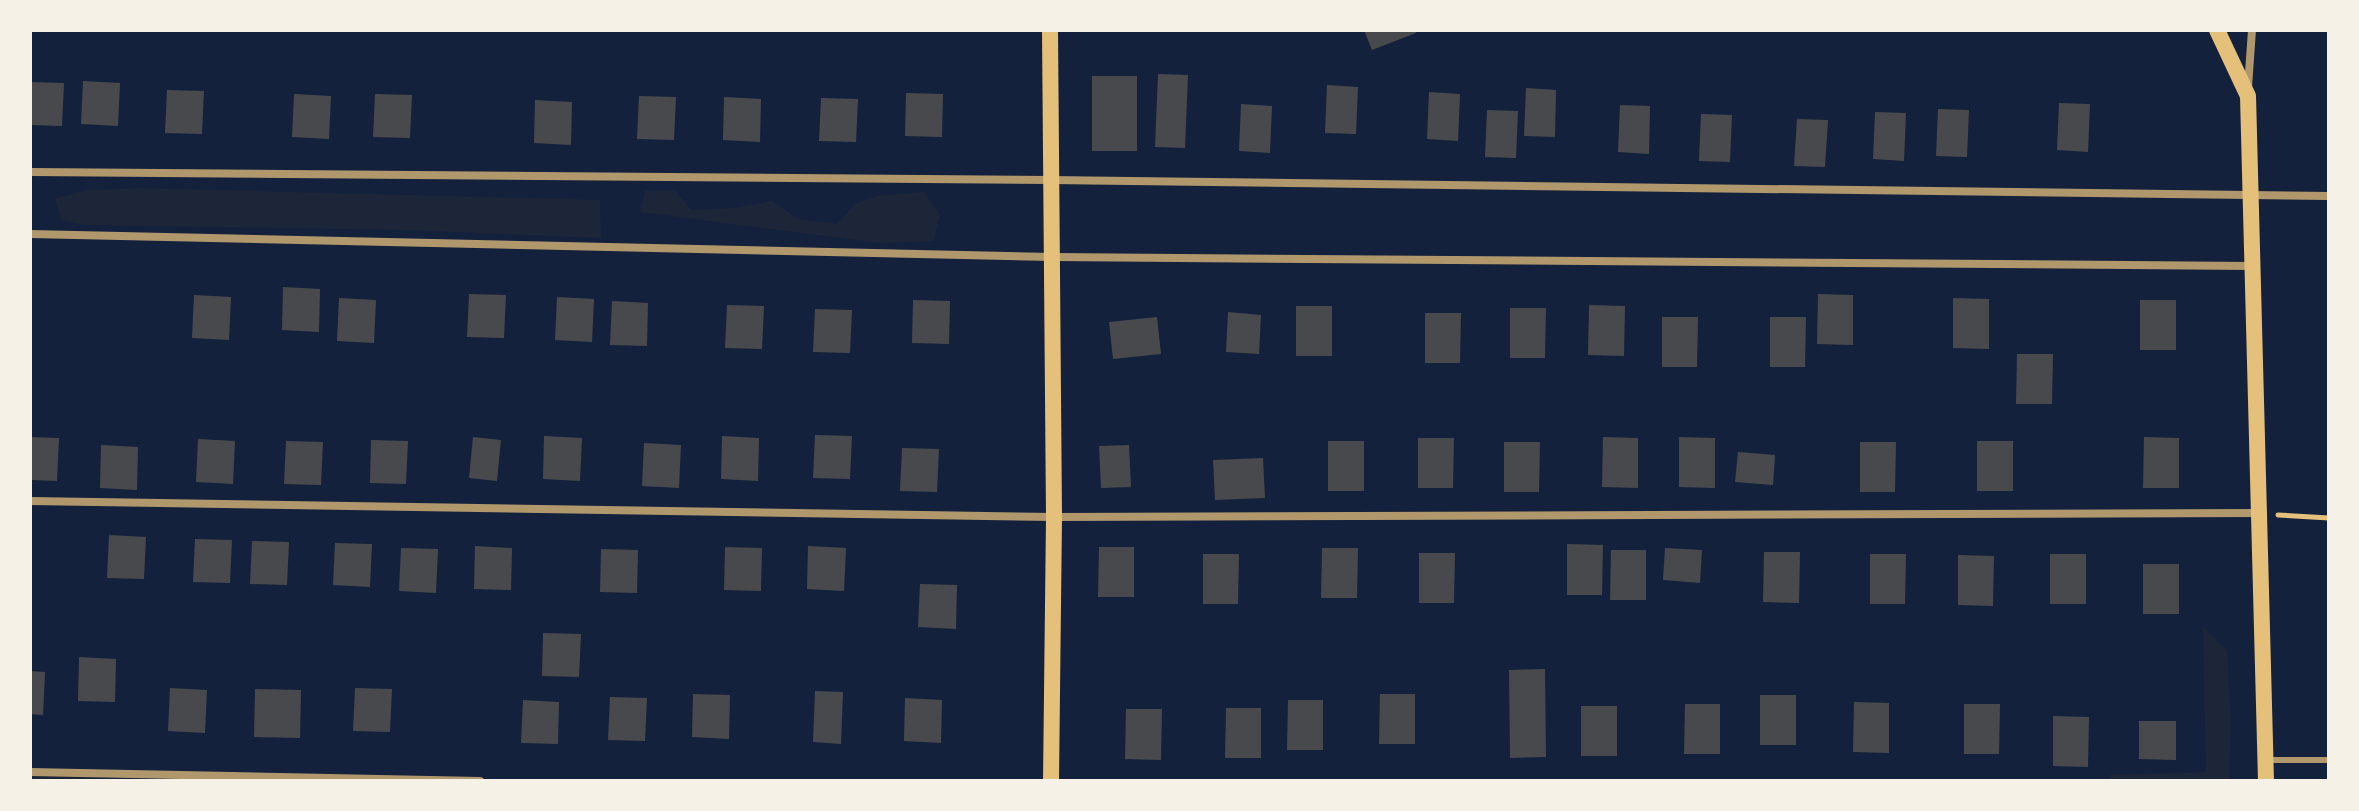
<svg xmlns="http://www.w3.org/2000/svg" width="2359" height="811" font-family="Roboto,sans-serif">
	<rect width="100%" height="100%" fill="#14213d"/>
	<g fill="#1d2539">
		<polygon points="140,188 600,200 601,238 407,230 86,225 61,220 55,198 90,190"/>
		<polygon points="645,191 676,191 691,210 734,208 772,201 798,219 837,224 855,204 877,196 924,192 940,215 933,241 879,243 640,212"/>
		<polygon points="2203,626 2227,651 2231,721 2229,781 2109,781 2110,775 2206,772"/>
		<polygon points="30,775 212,781 30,781"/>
	</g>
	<g fill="#48494c">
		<polygon points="1364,30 1415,30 1416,33 1372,50"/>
		<polygon points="1158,74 1188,75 1185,148 1155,147"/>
		<rect x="1092" y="76" width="45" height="75"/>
		<polygon points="83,81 120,83 118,126 81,124"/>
		<polygon points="30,82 64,83 62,126 30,125"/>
		<polygon points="1327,85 1358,87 1356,134 1325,133"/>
		<polygon points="1526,88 1556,90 1555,137 1524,136"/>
		<polygon points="167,90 204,91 202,134 165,133"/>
		<polygon points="1429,92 1460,94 1458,141 1427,139"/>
		<polygon points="906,93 943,94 942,137 905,136"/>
		<polygon points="294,94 331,96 329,139 292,137"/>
		<polygon points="375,94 412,95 410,138 373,137"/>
		<polygon points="639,96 676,97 674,140 637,139"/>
		<polygon points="724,97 761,99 760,142 723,140"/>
		<polygon points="821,98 858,99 856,142 819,141"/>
		<polygon points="535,100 572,102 571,145 534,143"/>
		<polygon points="2059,103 2090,104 2088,152 2057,150"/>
		<polygon points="1241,104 1272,106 1270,153 1239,151"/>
		<polygon points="1620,105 1650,106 1649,154 1618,152"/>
		<polygon points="1938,109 1969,110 1967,157 1936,156"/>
		<polygon points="1487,110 1518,111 1516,158 1485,157"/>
		<polygon points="1875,112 1906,113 1904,161 1873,159"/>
		<polygon points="1701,114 1732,115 1730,162 1699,161"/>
		<polygon points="1797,119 1828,120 1825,167 1794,166"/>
		<polygon points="283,287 320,289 319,332 282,330"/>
		<polygon points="469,294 506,295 504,338 467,337"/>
		<polygon points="1818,294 1853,295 1853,345 1817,344"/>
		<polygon points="194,295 231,297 229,340 192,338"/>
		<polygon points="557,297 594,299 592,342 555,340"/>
		<polygon points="339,298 376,300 374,343 337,341"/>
		<polygon points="1953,298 1989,299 1989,349 1953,348"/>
		<polygon points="913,300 950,301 949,344 912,343"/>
		<rect x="2140" y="300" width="36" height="50"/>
		<polygon points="612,301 648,303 647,346 610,345"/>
		<polygon points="727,305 764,306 762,349 725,348"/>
		<polygon points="1589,305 1625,306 1624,356 1588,355"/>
		<rect x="1296" y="306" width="36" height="50"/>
		<polygon points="1510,308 1546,308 1545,358 1510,358"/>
		<polygon points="815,309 852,310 850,353 813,352"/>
		<polygon points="1228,312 1261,315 1259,354 1226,352"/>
		<polygon points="1425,313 1461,313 1460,363 1425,363"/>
		<polygon points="1157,317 1161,354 1113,359 1109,322"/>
		<polygon points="1662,317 1698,317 1697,367 1662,367"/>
		<polygon points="1770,317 1806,317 1805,367 1770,367"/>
		<polygon points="2017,354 2053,354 2052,404 2016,404"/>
		<polygon points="815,435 852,436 850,479 813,478"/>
		<polygon points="544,436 582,438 580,481 543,479"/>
		<polygon points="722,436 759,438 758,481 721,479"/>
		<polygon points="30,437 59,438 57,481 30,480"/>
		<polygon points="473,437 501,440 497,481 469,478"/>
		<polygon points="1603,437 1638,438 1638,488 1602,487"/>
		<polygon points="1679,437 1715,438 1715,488 1679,487"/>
		<polygon points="2144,437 2179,438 2179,488 2143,488"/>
		<polygon points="1418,438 1454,438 1453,488 1418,488"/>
		<polygon points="198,439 235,441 233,484 196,482"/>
		<polygon points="371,440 408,441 406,484 370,483"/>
		<polygon points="286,441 323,442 321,485 284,484"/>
		<rect x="1328" y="441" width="36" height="50"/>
		<rect x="1977" y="441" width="36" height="50"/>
		<polygon points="1504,442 1540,442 1539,492 1504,492"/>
		<polygon points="1860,442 1896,442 1895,492 1860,492"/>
		<polygon points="644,443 681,445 679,488 642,486"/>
		<polygon points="101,445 138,447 137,490 100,488"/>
		<polygon points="1129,445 1131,487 1101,488 1099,446"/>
		<polygon points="902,448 939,449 937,492 900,491"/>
		<polygon points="1738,452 1775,455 1773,485 1735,482"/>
		<polygon points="1263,458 1265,498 1215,500 1213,460"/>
		<polygon points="109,535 146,537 144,579 107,578"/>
		<polygon points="195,539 232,540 230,583 193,582"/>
		<polygon points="252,541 289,542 287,585 250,584"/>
		<polygon points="335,543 372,544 370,587 333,585"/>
		<polygon points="1567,544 1603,545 1602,595 1567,595"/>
		<polygon points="475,546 512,548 511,590 474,589"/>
		<polygon points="808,546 846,548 844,591 807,589"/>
		<polygon points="725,547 762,548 761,591 724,590"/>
		<polygon points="1099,547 1134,547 1134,597 1098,597"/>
		<polygon points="401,548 438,549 436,593 399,591"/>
		<polygon points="1322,548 1358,548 1357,598 1321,598"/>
		<polygon points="1665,548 1702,550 1700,583 1663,580"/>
		<polygon points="601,549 638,550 637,593 600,592"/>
		<polygon points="1611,550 1646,550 1646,600 1610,600"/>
		<polygon points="1764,552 1800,552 1799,603 1763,602"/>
		<polygon points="1419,553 1455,553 1454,603 1419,603"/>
		<polygon points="1203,554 1239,554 1238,604 1203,604"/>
		<polygon points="1870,554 1906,554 1905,604 1870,604"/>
		<rect x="2050" y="554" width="36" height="50"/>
		<polygon points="1958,555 1994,556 1993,606 1958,605"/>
		<rect x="2143" y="564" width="36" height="50"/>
		<polygon points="920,584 957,585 956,629 918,627"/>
		<polygon points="543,633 581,634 579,677 542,676"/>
		<polygon points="79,657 116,659 115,702 78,701"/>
		<polygon points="1545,669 1546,757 1510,758 1509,670"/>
		<polygon points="30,671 45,672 43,715 30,714"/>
		<polygon points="170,688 207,690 205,733 168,731"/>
		<polygon points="355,688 392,689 390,732 353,731"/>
		<polygon points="255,689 301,690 300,738 254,737"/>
		<polygon points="815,691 843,692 841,744 813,742"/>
		<polygon points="693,694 730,695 729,739 692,737"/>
		<polygon points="1380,694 1415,694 1415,744 1379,744"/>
		<rect x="1760" y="695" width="36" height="50"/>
		<polygon points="610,697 647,698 645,741 608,740"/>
		<polygon points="905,698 942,700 941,743 904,741"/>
		<polygon points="523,700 559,702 558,744 521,743"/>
		<polygon points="1288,700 1323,700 1323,750 1287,750"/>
		<polygon points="1854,702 1889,703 1889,753 1853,752"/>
		<polygon points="1685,704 1720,704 1720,754 1684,754"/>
		<polygon points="1964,704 2000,704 1999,754 1964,754"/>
		<rect x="1581" y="706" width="36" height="50"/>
		<polygon points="1226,708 1261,708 1261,758 1225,758"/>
		<polygon points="1126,709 1162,709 1161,760 1125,759"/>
		<polygon points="2053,716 2089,717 2088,767 2053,766"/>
		<polygon points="2139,721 2176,721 2176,760 2139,759"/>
	</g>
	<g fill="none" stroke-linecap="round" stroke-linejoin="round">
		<polyline stroke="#e5c07b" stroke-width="5" points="2278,515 2329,518"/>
		<polyline stroke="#b1986c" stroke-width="6" points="2269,760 2329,760"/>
		<g stroke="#b1986c" stroke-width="8">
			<polyline points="2248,87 2252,30"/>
			<polyline points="30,172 1050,180 2329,196"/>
			<polyline points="30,234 1052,257 2252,266"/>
			<polyline points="30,501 1054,517 2259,513"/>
			<polyline points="30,772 480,781"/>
		</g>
		<g stroke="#e5c07b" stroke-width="16">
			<polyline points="1050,30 1054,517 1051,781"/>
			<polyline points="2217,30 2248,96 2266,781"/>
		</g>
	</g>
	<rect width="2359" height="811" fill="none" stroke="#f6f1e7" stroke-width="64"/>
</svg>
